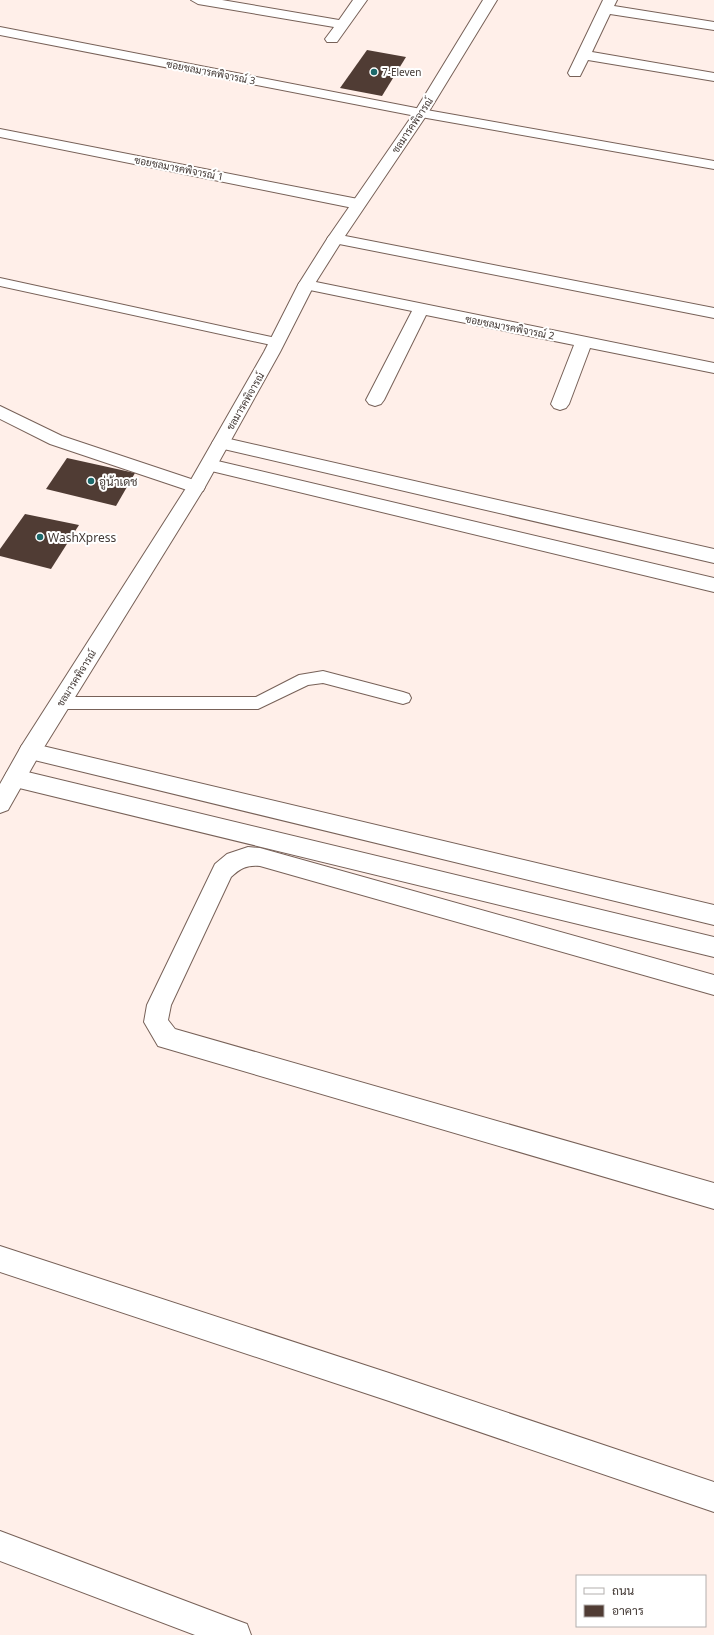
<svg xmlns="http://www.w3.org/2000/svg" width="714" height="1635" font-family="'Noto Sans',Sarabun,sans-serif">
	<rect width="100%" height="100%" fill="#ffefe9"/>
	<g fill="#503c34">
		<polygon points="367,50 406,57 382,96 340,88"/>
		<polygon points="67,458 135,473 116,506 46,489"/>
		<polygon points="25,514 79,525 51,569 0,556 0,549"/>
	</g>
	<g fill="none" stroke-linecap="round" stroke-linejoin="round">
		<g stroke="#776158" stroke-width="2">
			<g id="lane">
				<polygon points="0,278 276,338 281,339 282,342 281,345 276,346 0,286"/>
				<polygon points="323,671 403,692 409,694 411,698 409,702 403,704 323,683 308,685 258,709 60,709 54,707 52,703 54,699 60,697 256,697 299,675"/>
			</g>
		</g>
		<g stroke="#776158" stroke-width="2">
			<g id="street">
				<polygon points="191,0 222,0 339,20 353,0 367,0 337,42 327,42 325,39 334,27 198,4"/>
				<polygon points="603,0 617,0 614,6 714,22 714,30 610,14 592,52 714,73 714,81 588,60 580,76 570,76 568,73"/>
				<polygon points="0,27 421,109 714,161 714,169 421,117 0,35"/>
				<polygon points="0,129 358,199 363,201 366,204 363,207 358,209 0,137"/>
				<polygon points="335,234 714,308 714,318 329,242 327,239 329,236"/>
				<polygon points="306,280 714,363 714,373 590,348 569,404 566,408 560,410 554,408 551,404 574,345 426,315 384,400 381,404 375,406 369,404 366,400 412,311 300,288 298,285 300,282"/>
				<polygon points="0,406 62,436 203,483 205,487 203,491 196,493 50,444 0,419"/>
				<polygon points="221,437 714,549 714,563 215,447 212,443 215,439"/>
				<polygon points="209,459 714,578 714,592 203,469 200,465 203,461"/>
				<polygon points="30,743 714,905 714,925 30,759 22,757 19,751 22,745"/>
				<polygon points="15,769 714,937 714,957 15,787 7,784 4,778 7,772"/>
				<path d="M248,847L260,848L714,975V995L260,866C246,865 241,868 231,877L171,1005L168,1020L175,1029L714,1183V1209L158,1046L144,1022L147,1005L215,864L227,854Z"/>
				<polygon points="0,1246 389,1373 714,1482 714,1512 389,1401 0,1272"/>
				<polygon points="0,1531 236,1620 247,1624 251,1635 195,1635 0,1561"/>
			</g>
		</g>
		<g stroke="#776158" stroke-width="2">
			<polygon id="secondary" points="483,0 497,0 428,113 343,239 314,285 280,352 205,487 38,757 8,810 0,813 0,784 22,745 188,485 264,352 298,285 327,239 414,113"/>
		</g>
		<use href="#lane" fill="#fff" fill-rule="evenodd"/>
		<use href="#street" fill="#fff" fill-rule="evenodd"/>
		<use href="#secondary" fill="#fff" fill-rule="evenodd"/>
	</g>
	<g fill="#1c696b" stroke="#fff" stroke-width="1.5">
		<circle cx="374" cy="72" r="4"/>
		<circle cx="91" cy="481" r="4"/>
		<circle cx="40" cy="537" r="4"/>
	</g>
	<g text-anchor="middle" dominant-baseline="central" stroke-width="4" stroke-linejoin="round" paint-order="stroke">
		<g font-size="10" fill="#423834" stroke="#fff">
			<text transform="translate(211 72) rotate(11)">ซอยชลมารคพิจารณ์ 3</text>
			<text transform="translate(412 125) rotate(-56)">ชลมารคพิจารณ์</text>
			<text transform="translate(179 168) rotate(11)">ซอยชลมารคพิจารณ์ 1</text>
			<text transform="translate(510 327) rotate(11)">ซอยชลมารคพิจารณ์ 2</text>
			<text transform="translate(245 401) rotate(-60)">ชลมารคพิจารณ์</text>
			<text transform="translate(76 678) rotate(-58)">ชลมารคพิจารณ์</text>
		</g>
		<g font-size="10" fill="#423834" stroke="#fff" text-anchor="start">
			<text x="382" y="72">7-Eleven</text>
		</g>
		<g font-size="12" fill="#423834" stroke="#fff" text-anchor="start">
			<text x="99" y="481">อู่น้าเดช</text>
			<text x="48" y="537">WashXpress</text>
		</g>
	</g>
	<rect x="576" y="1575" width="130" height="52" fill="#ffffff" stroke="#b3afae"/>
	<rect x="584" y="1588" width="20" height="6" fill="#ffffff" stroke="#b3afae"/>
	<text x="612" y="1595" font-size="12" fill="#423834">ถนน</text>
	<rect x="584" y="1605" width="20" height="12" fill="#503c34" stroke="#b3afae"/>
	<text x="612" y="1615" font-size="12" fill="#423834">อาคาร</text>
</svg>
